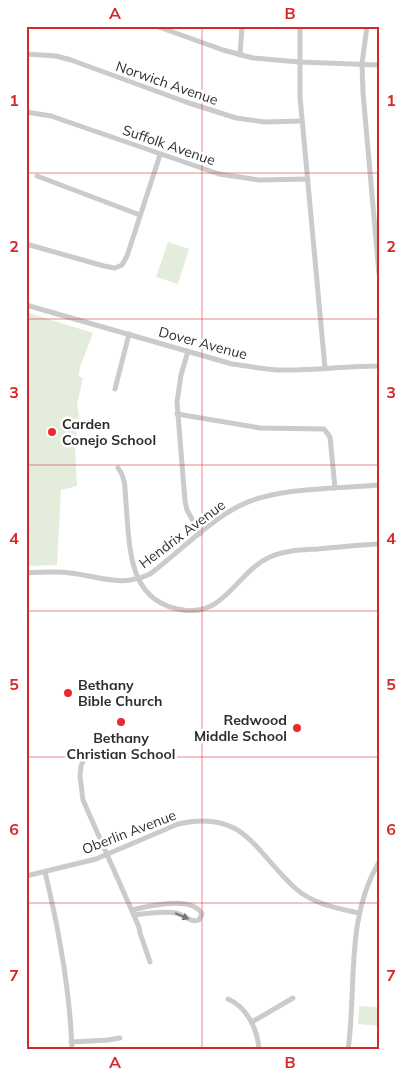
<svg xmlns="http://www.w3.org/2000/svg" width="405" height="1076" font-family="Mulish,sans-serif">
	<rect width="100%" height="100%" fill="#fff"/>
	<g fill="#e4ecdc">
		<polygon points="168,242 189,249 178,284 156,277"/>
		<polygon points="26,312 93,333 80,367 79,376 83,378 77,405 79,415 75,448 77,486 61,490 57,565 26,566"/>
		<polygon points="359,1006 379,1007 379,1026 358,1024"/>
	</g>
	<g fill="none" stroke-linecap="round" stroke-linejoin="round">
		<g stroke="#cbcbcb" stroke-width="5">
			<polyline points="156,26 223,50 253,58 299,62 379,65"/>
			<polyline points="300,26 300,97 325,368"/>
			<polyline points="367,26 362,64 363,93 379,274"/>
			<polyline points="26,54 56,56 71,60 186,102 236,118 265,122 302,121"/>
			<polyline points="240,55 242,26"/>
			<polyline points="26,112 51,116 219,174 259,180 308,179"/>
			<polyline points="37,176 140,215"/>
			<polyline points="26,244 104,266 115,268 122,265 127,256 160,155"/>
			<path d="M26,305L232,364C247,366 263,369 278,370C312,371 345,366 379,366"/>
			<polyline points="188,351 181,375 177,402 185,501 187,510 200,534"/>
			<polyline points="115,389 129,334"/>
			<polyline points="177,414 260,428 324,429 330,437 335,488"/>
			<path d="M118,468C126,478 125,491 126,504C130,547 127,602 183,610C226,616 236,572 270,557C285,550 302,550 318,549C338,547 359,545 379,544"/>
			<path d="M26,573C41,572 55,571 70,573C99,576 121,588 150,574C178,553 208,522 239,506C275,487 337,489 379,485"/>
			<polyline points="86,754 81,766 80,776 83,800 139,927 140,933 150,962"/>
			<path d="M45,872C59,930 70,990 72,1050"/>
			<path d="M26,876L96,859L178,824C245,809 254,851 295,888C313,904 336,908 359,913"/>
			<path d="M132,910C148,906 192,895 202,914L199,920C190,923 185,915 176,913C162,911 148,913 134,915"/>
			<path d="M228,999C247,1007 258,1030 259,1050"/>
			<polyline points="252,1022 293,998"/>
			<polyline points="71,1042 108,1040 120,1038"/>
			<path d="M348,1050C357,987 345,919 379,862"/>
		</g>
	</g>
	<defs><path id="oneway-solid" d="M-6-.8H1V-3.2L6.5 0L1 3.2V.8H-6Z" transform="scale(1.25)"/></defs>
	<use fill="#757575" href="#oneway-solid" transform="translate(182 916) rotate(23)"/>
	<path fill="none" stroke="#d62828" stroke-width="1" stroke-opacity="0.55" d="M202,26V1050M26,173H379M26,319H379M26,465H379M26,611H379M26,757H379M26,903H379"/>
	<g fill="#eb2a2f" stroke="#fff" stroke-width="2">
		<circle cx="52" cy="432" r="5"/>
		<circle cx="68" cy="693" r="5"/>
		<circle cx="121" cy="722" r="5"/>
		<circle cx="297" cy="728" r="5"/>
	</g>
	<g text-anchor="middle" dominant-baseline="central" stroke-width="5" stroke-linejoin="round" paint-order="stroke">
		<g font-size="14" fill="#2e2e2e" stroke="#fff">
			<text transform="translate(167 83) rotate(19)">Norwich Avenue</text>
			<text transform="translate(169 145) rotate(19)">Suffolk Avenue</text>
			<text transform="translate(203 343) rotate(15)">Dover Avenue</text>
			<text transform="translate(182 534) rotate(-37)">Hendrix Avenue</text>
			<text transform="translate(129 832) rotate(-21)">Oberlin Avenue</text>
		</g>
		<g font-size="14" font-weight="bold" fill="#2e2e2e" stroke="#fff" text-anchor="start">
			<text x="62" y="424">Carden<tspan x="62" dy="16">Conejo School</tspan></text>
			<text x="78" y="685">Bethany<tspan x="78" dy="16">Bible Church</tspan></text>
			<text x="287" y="720" text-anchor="end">Redwood<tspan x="287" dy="16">Middle School</tspan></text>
			<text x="121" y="738" text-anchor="middle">Bethany<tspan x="121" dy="16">Christian School</tspan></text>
		</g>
	</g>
	<rect width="405" height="1076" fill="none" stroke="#ffffff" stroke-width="55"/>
	<rect x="28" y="28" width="350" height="1020" fill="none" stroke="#d62828" stroke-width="2"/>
	<g font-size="16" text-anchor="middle" font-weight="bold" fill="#d62828">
		<text x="115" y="19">A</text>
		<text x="290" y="19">B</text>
		<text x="14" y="106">1</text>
		<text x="391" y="106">1</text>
		<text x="14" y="252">2</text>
		<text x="391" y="252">2</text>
		<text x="14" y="398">3</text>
		<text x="391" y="398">3</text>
		<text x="14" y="544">4</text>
		<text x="391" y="544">4</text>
		<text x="14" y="690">5</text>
		<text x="391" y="690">5</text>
		<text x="14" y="835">6</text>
		<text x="391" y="835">6</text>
		<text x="14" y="981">7</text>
		<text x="391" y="981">7</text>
		<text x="115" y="1068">A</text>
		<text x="290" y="1068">B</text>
	</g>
</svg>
